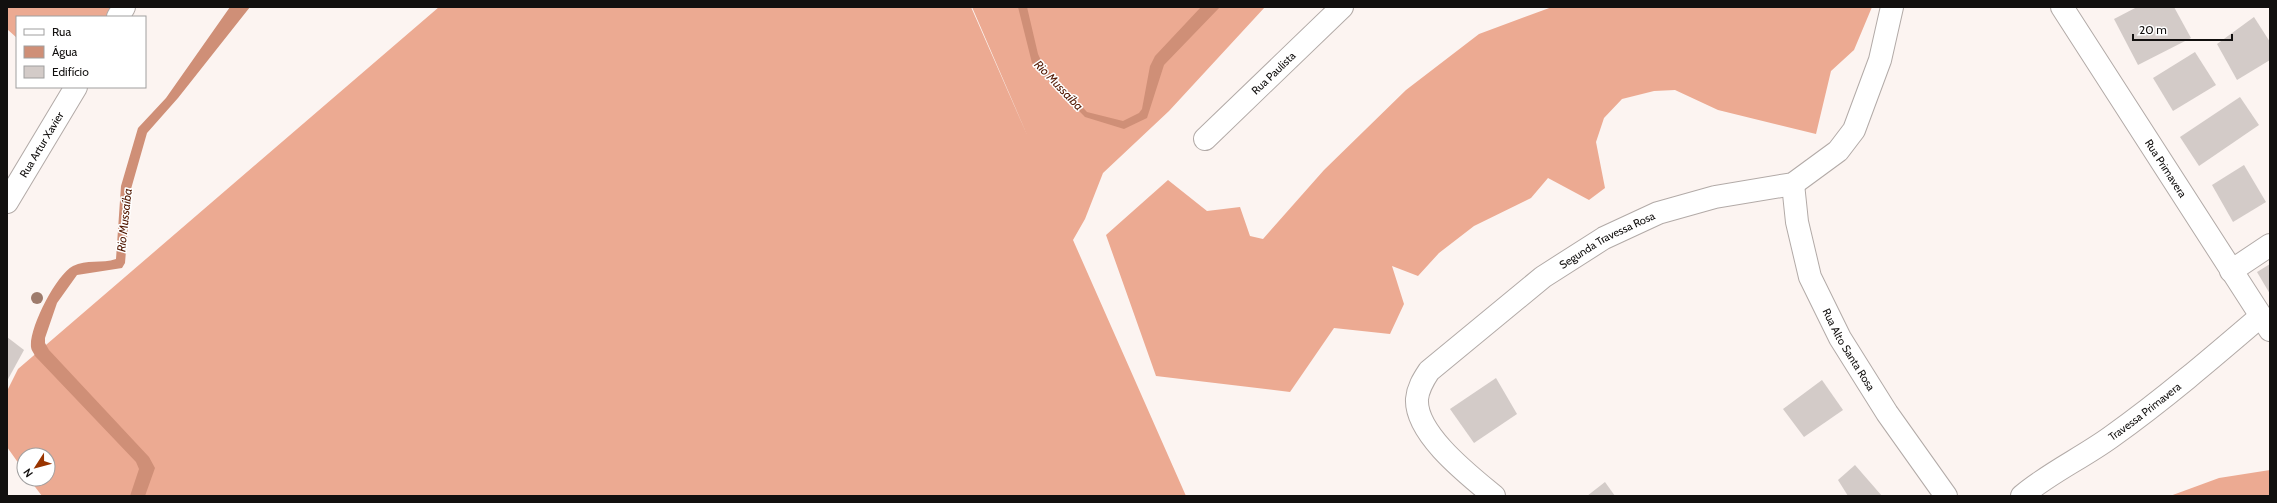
<svg xmlns="http://www.w3.org/2000/svg" width="2277" height="503" font-family="Cabin,sans-serif">
	<rect width="100%" height="100%" fill="#fcf4f1"/>
	<g fill="#ecaa92">
		<polygon points="7,7 118,7 111,17 17,17 17,38 7,29"/>
		<polygon points="439,7 971,7 1028,137 972,7 1265,7 1169,111 1103,173 1085,219 1073,240 1186,496 42,496 29,479 48,479 48,455 24,455 24,471 7,447 7,391 18,369"/>
		<polygon points="1552,7 1872,7 1854,50 1831,71 1816,134 1718,110 1675,90 1654,91 1622,99 1604,118 1596,142 1605,188 1589,200 1548,178 1531,198 1474,226 1439,253 1418,276 1392,266 1404,304 1390,334 1334,328 1290,392 1156,376 1106,235 1168,180 1207,211 1240,207 1250,236 1263,239 1324,170 1406,90 1479,34"/>
		<polygon points="2270,470 2270,496 2170,496 2219,478"/>
	</g>
	<g fill="#cf8f77">
		<path d="M230,7H250L178,98L147,133L131,189L125,263L122,268L77,275L57,303L45,338V343L49,350L149,457L155,468L145,496H130L139,469L136,462L35,356C34,353 31,350 31,347C29,328 56,275 73,266C86,259 102,264 116,259L121,186L138,128L166,98Z"/>
		<polygon points="1018,7 1027,7 1038,54 1043,65 1087,112 1123,121 1139,113 1142,109 1150,66 1155,56 1201,7 1220,7 1164,65 1147,118 1124,129 1085,117 1032,63"/>
	</g>
	<g fill="#d3cbc8">
		<polygon points="2137,7 2174,7 2191,38 2138,65 2114,19"/>
		<polygon points="2254,17 2270,42 2270,60 2237,80 2217,44"/>
		<polygon points="2195,52 2216,85 2173,111 2153,78"/>
		<polygon points="2240,97 2259,125 2199,166 2180,137"/>
		<polygon points="2244,165 2266,202 2233,222 2212,185"/>
		<polygon points="2270,264 2270,294 2257,272"/>
		<polygon points="7,337 24,350 7,381"/>
		<polygon points="1496,378 1517,414 1474,443 1450,409"/>
		<polygon points="1822,380 1843,410 1804,437 1783,409"/>
		<polygon points="1855,465 1882,496 1848,496 1838,480"/>
		<polygon points="1605,482 1615,496 1587,496"/>
	</g>
	<g fill="none" stroke-linecap="round" stroke-linejoin="round">
		<g stroke="#b2aaa7" stroke-width="24">
			<g id="minor">
				<path id="s1" d="M2062,7L2270,330"/>
				<polyline points="118,17 124,7"/>
				<path id="s2" d="M1205,139L1342,7"/>
				<path id="s3" d="M1793,184L1797,222L1810,277L1840,338L1887,413L1946,496"/>
				<path id="s4" d="M7,202L76,87"/>
				<polyline points="2231,271 2270,245"/>
				<path id="s5" d="M1494,496C1470,476 1415,434 1417,399C1418,388 1423,380 1429,371L1543,277L1604,238L1658,213L1715,197L1793,184L1838,151L1854,130L1880,60L1892,7"/>
				<path id="s6" d="M2022,496C2049,473 2082,458 2111,437C2163,400 2212,358 2261,316"/>
			</g>
		</g>
		<use href="#minor" stroke="#fff" stroke-width="22"/>
	</g>
	<circle fill="#9e7b6c" cx="37" cy="298" r="6"/>
	<g text-anchor="middle" dominant-baseline="central" stroke-width="3" stroke-linejoin="round" paint-order="stroke">
		<g font-size="11" fill="#12100f" stroke="#fff">
			<text stroke="none"><textPath href="#s2" startOffset="95">Rua Paulista</textPath></text>
			<text stroke="none"><textPath href="#s4" startOffset="67">Rua Artur Xavier</textPath></text>
			<text stroke="none"><textPath href="#s1" startOffset="192">Rua Primavera</textPath></text>
			<text stroke="none"><textPath href="#s5" startOffset="380">Segunda Travessa Rosa</textPath></text>
			<text stroke="none"><textPath href="#s3" startOffset="177">Rua Alto Santa Rosa</textPath></text>
			<text stroke="none"><textPath href="#s6" startOffset="149">Travessa Primavera</textPath></text>
		</g>
		<g font-size="12" font-style="italic" fill="#511700" stroke="#fff">
			<text transform="translate(1059 85) rotate(46)">Rio Mussaíba</text>
			<text transform="translate(124 220) rotate(-84)">Rio Mussaíba</text>
		</g>
	</g>
	<rect width="2277" height="503" fill="none" stroke="#12100f" stroke-width="16"/>
	<rect x="16" y="16" width="130" height="72" fill="#ffffff" stroke="#a09f9f"/>
	<rect x="24" y="29" width="20" height="6" fill="#ffffff" stroke="#a09f9f"/>
	<text x="52" y="36" font-size="12" fill="#12100f">Rua</text>
	<rect x="24" y="46" width="20" height="12" fill="#cf8f77" stroke="#a09f9f"/>
	<text x="52" y="56" font-size="12" fill="#12100f">Água</text>
	<rect x="24" y="66" width="20" height="12" fill="#d3cbc8" stroke="#a09f9f"/>
	<text x="52" y="76" font-size="12" fill="#12100f">Edifício</text>
	<g transform="translate(36 467) rotate(234)"><circle r="19" fill="#ffffff" stroke="#a09f9f"/>
	<path d="M0-3L7 15L0 10L-7 15Z" fill="#993400"/>
	<text y="-6" font-size="11" font-weight="bold" text-anchor="middle" fill="#12100f">N</text>
	</g>
	<path d="M2133 34v6h99v-6" fill="none" stroke="#12100f" stroke-width="2"/>
	<text x="2139" y="34" font-size="12" fill="#12100f" stroke="#ffffff" stroke-width="3" paint-order="stroke">20 m</text>
</svg>
